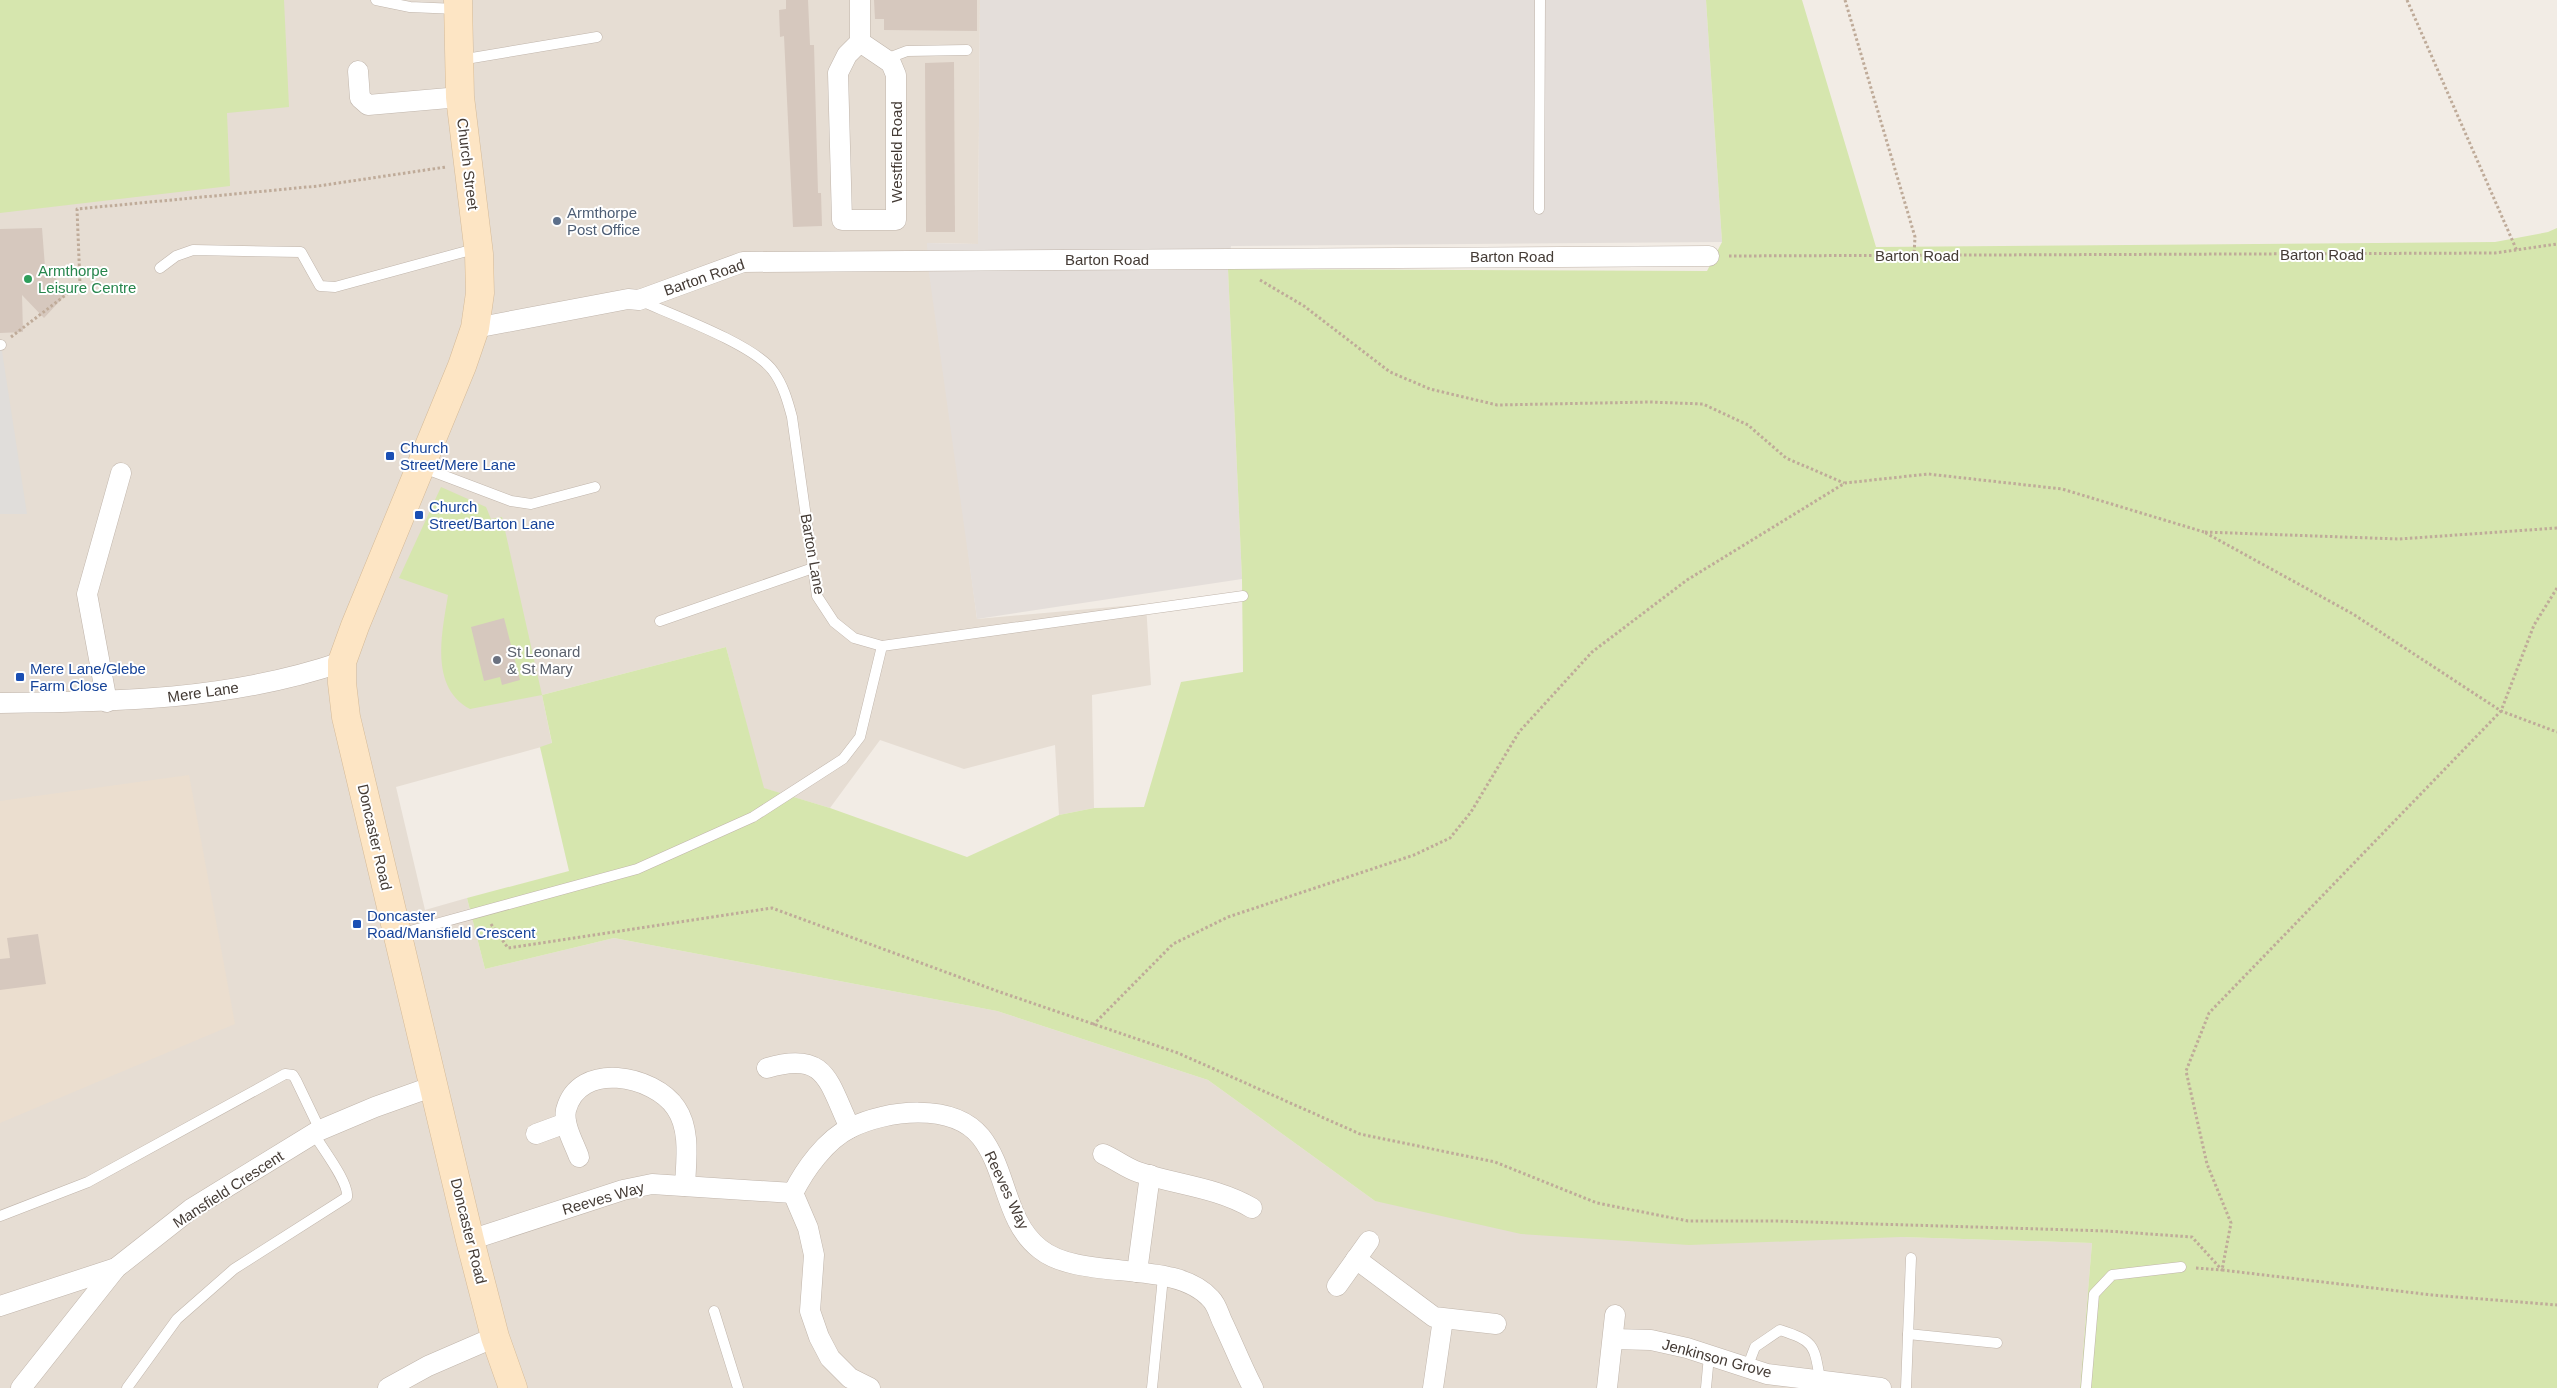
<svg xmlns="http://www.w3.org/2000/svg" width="2557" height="1388" font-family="Helvetica,sans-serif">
	<rect width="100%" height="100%" fill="#f2ece5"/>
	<polygon fill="#e6ddd3" points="0,0 980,0 978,244 928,243 977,619 1146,604 1151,685 1092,695 1094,808 1059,815 1055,745 964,769 880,740 830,808 763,788 726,647 542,695 552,744 396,787 425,910 467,898 485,969 614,938 997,1011 1208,1080 1375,1201 1901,1237 2092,1243 2080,1388 0,1388"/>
	<polygon fill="#e4deda" points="980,0 1706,0 1722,242 1231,246 1228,269 1242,579 977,619 928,266 927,243 978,244"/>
	<polygon fill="#ebdecf" points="189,775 235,1024 0,1123 0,801"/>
	<g fill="#d6e6ae">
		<polygon points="0,0 284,0 289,107 227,113 230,186 0,213"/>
		<path d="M1706,0H1802L1876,247L2495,242L2548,232L2557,228V1388H2080L2092,1243L1901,1237L1689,1245L1521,1234L1375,1201L1208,1080L997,1011L614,938L485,969L467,898L569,871L540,747L552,743L542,695L470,709C429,687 442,633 448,595L399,578L441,487L486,507L491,519L502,517L542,695L726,647L764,788L830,808L967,857L1059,815L1094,808L1144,807L1181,682L1243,672L1242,579L1228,269L1707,271L1722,242Z"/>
	</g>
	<polygon fill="#e0ddda" points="0,345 1,345 27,514 0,514"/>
	<g fill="#d6c8be">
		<polygon points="786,0 808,0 810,45 814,45 818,193 821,193 822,226 793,227 784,36 780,37 779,10 786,9"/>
		<polygon points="874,0 977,0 977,31 884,30 884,19 875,19"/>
		<polygon points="954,62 955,232 926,232 925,63"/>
		<polygon points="42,228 45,267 68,292 44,318 22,295 23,332 0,333 0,229"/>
		<polygon points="504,618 520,680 502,685 500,677 484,681 471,627"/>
		<polygon points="38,934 46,984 0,990 0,959 10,958 7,938"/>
	</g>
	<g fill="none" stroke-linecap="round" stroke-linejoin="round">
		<g stroke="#c0b5ab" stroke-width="11">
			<g id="lane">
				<polyline points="376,0 410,7 457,9"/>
				<polyline points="886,59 907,51 967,50"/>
				<polyline points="460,60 597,37"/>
				<polyline points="1539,209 1540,0"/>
				<polyline points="160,268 176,256 193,250 301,252 320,286 335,287 478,248"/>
				<path d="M641,301C673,315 755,345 773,371C783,384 788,402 792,417L817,596L834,622L854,638L882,646L1243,596"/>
				<polyline points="0,345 1,345"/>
				<polyline points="421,467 511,501 531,504 595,487"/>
				<polyline points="660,621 813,568"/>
				<polyline points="399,934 637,869 753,817 843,759 860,737 882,646"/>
				<polyline points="0,1216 88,1182 285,1074 293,1075 296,1080 320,1130"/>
				<polyline points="714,1311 738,1388"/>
				<polyline points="1908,1334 1997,1343"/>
				<path d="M1747,1368L1755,1347L1780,1330C1814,1341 1814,1344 1820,1379"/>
				<path d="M127,1388L177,1319L234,1269L347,1197C349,1182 322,1148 314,1134"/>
				<polyline points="1152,1388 1163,1277"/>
				<polyline points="1706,1388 1709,1356"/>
				<polyline points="1906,1388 1911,1258"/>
				<polyline points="2086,1388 2094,1294 2112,1275 2181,1267"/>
			</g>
		</g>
		<g stroke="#c0b5ab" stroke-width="21">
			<g id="street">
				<polyline points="860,0 860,42 847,55 838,73 842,220 896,220 896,75 891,63 860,42"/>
				<polyline points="358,71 360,98 368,105 460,97"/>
				<polyline points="475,328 628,299 639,300 743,262 1709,256"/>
				<polyline points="107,702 87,594 121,473"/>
				<path d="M0,703C116,702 231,700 342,662"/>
				<path d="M767,1068C827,1050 828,1082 850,1128"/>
				<polyline points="536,1134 566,1123"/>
				<path d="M1103,1154C1115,1159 1126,1168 1138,1172C1176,1185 1216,1187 1252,1208"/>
				<path d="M579,1157C574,1143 563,1125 566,1110C579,1060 654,1075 676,1108C691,1130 686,1161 685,1186"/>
				<polyline points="793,1193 808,1228 814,1255 810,1311 819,1337 830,1358 850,1378 870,1388"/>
				<path d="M470,1240L623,1190L652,1184L793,1193C805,1169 826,1140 850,1128C886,1110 953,1102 981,1137C1007,1170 1005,1222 1040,1249C1081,1282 1176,1258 1211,1299C1217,1305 1219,1315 1223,1323C1233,1344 1242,1367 1253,1388"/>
				<polyline points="1356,1259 1434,1317 1496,1324"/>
				<polyline points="1137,1272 1150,1175"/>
				<polyline points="1337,1286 1369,1241"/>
				<polyline points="0,1306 116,1268"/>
				<polyline points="1613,1339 1651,1340 1687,1348 1767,1374 1881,1388"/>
				<polyline points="21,1388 116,1268 191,1209 318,1131 375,1107 434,1086"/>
				<polyline points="388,1388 428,1366 495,1337"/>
				<polyline points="1433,1388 1443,1319"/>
				<polyline points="1607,1388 1615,1315"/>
			</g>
		</g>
		<g stroke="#d4ba98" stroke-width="29">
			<polyline id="secondary" points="458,0 460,97 479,254 480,293 475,328 462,366 355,626 342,662 342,683 346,717 470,1240 495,1337 513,1388"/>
		</g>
		<g stroke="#bfab99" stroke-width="3" stroke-dasharray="2.5 2.5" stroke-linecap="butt">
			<polyline points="1845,0 1915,237 1914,255"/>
			<polyline points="2407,0 2517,251"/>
			<polyline points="1729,256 2495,253 2557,244"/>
			<polyline points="1260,280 1304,306 1390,372 1430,389 1497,405 1650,402 1703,404 1748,425 1786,458 1844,483"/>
			<polyline points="11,337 80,284 77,209 318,186 446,167"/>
			<polyline points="2557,528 2399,539 2204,532 2353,614 2501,711 2209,1013 2186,1071 2207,1164 2231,1223 2222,1270 2432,1295 2557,1305"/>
			<polyline points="2557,588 2534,625 2501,711 2557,732"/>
			<polyline points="491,924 508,948 772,908 997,991 1178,1053 1360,1134 1495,1162 1597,1203 1688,1221 1776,1221 2107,1231 2192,1237 2222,1270"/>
			<polyline points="1093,1025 1173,944 1228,917 1414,855 1450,838 1471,812 1519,732 1592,652 1687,580 1845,483 1928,474 2062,489 2204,532"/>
			<polyline points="2196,1268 2222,1270"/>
		</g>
		<use href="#lane" stroke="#fff" stroke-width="10"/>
		<use href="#street" stroke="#fff" stroke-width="20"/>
		<use href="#secondary" stroke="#fde5c4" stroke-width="28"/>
	</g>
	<circle fill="#5c6f8a" stroke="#fff" stroke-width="2" cx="557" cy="221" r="5"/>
	<circle fill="#2e9e5b" stroke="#fff" stroke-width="2" cx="28" cy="279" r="5"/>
	<g fill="#1a4fb4" stroke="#fff" stroke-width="2">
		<rect x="385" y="451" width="10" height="10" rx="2.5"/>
		<rect x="414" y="510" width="10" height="10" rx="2.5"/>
		<rect x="15" y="672" width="10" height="10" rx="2.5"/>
		<rect x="352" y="919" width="10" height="10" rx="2.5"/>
	</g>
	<circle fill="#6b7280" stroke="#fff" stroke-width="2" cx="497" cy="660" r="5"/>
	<g text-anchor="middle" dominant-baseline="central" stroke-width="4" stroke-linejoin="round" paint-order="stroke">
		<g font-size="15" fill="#443b35" stroke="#fff">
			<text transform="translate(896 152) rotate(-90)">Westfield Road</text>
			<text transform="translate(468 164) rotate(83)">Church Street</text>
			<text x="2322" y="254">Barton Road</text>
			<text x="1917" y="255">Barton Road</text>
			<text x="1512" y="256">Barton Road</text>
			<text x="1107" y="259">Barton Road</text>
			<text transform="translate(704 277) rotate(-19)">Barton Road</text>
			<text transform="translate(813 554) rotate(80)">Barton Lane</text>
			<text transform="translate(203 692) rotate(-8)">Mere Lane</text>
			<text transform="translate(375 837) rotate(77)">Doncaster Road</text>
			<text transform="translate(228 1189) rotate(-33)">Mansfield Crescent</text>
			<text transform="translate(1007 1190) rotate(65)">Reeves Way</text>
			<text transform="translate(603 1198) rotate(-16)">Reeves Way</text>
			<text transform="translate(469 1231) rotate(76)">Doncaster Road</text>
			<text transform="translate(1717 1358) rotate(15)">Jenkinson Grove</text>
		</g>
		<g font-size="15" fill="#4e5e75" stroke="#fff" text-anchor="start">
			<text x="567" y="212">Armthorpe<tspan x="567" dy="17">Post Office</tspan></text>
		</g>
		<g font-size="15" fill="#27864d" stroke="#fff" text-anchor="start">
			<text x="38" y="270">Armthorpe<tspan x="38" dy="17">Leisure Centre</tspan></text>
		</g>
		<g font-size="15" fill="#164399" stroke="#fff" text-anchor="start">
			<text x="400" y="447">Church<tspan x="400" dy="17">Street/Mere Lane</tspan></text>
			<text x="429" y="506">Church<tspan x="429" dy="17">Street/Barton Lane</tspan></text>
			<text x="30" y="668">Mere Lane/Glebe<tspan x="30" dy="17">Farm Close</tspan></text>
			<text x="367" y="915">Doncaster<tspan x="367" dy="17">Road/Mansfield Crescent</tspan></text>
		</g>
		<g font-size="15" fill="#5b616d" stroke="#fff" text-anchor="start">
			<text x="507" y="651">St Leonard<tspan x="507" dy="17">&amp; St Mary</tspan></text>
		</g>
	</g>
</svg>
